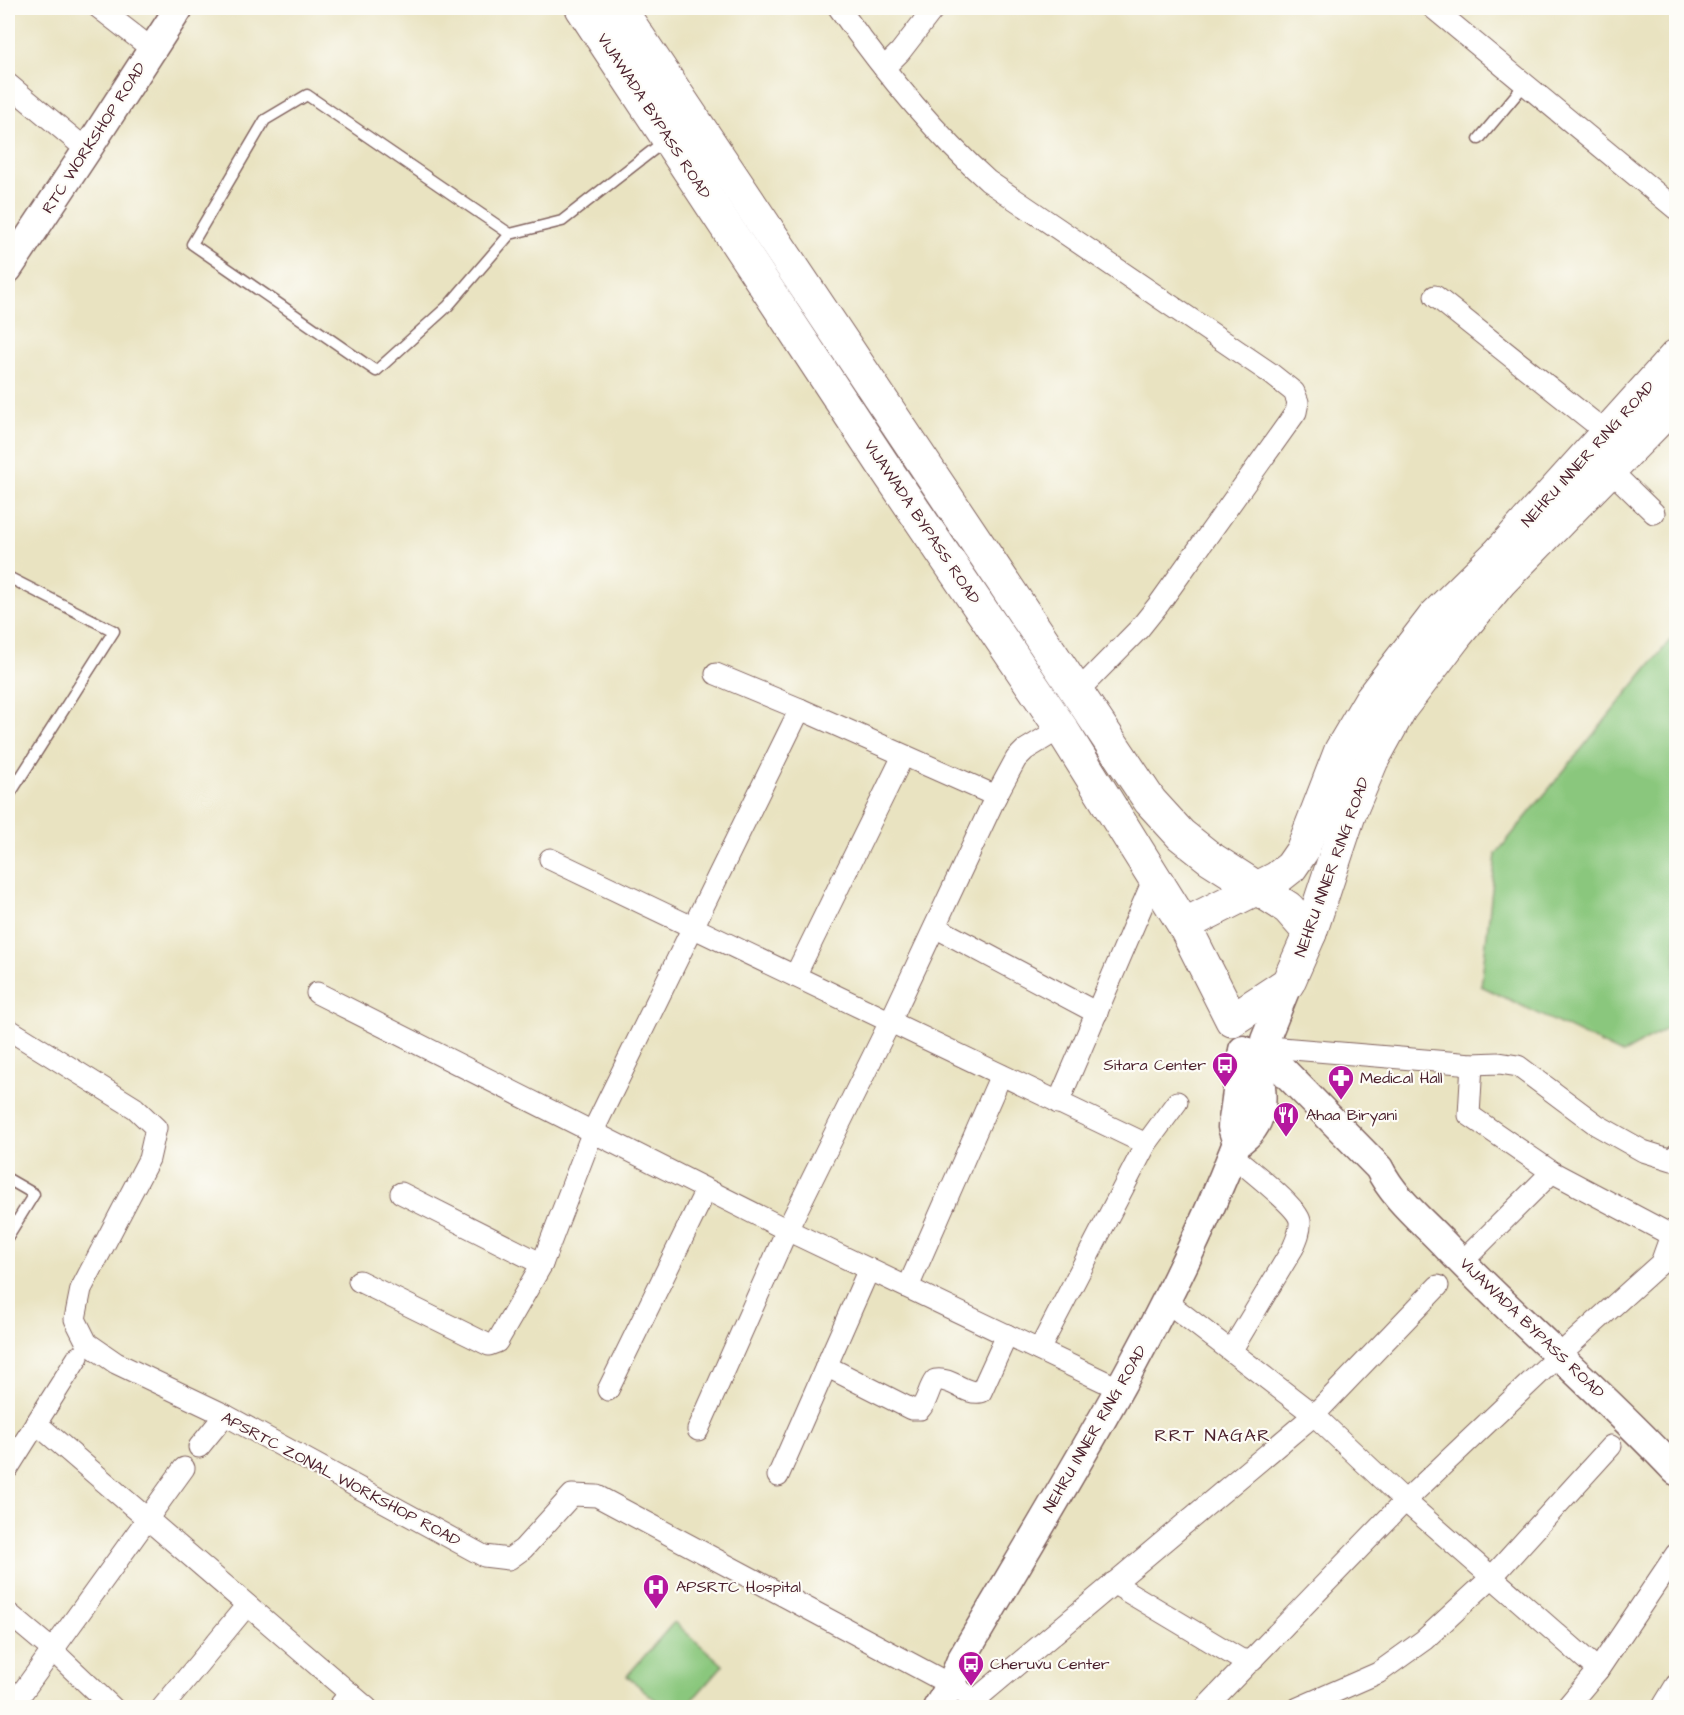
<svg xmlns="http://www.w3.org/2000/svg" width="1684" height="1715" font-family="'Architects Daughter',sans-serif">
	<rect width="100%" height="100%" fill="#fdfcf7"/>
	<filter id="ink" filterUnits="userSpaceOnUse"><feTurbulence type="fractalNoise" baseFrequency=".0167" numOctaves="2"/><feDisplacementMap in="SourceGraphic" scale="12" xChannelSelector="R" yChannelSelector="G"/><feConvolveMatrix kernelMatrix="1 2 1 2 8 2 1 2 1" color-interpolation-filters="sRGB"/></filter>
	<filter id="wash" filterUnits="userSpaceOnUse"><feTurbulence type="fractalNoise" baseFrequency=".008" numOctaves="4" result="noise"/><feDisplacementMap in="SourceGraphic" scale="24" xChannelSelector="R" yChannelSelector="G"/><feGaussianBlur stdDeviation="1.35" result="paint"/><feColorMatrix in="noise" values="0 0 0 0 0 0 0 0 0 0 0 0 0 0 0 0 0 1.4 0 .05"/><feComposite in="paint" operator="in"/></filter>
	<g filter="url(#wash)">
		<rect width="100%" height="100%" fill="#e9e3c1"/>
		<g fill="#8ac77d" stroke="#6a7354" stroke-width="1.5">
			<polygon points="1676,633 1676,1023 1622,1054 1481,986 1496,854"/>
			<polygon points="674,1622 723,1665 686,1707 664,1707 627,1676"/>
		</g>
	</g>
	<g filter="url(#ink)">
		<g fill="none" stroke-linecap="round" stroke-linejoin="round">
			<g stroke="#826460" stroke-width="13">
				<g id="lane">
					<polyline points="1479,139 1525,84"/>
					<polyline points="510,234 307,95 265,120 192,244 376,371 448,306 510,234 562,221 666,140"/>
					<polyline points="8,577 114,631 8,797"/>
					<polyline points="8,1179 34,1194 8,1236"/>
				</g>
			</g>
			<g stroke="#826460" stroke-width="23">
				<g id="street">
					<polyline points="99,8 152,49"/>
					<path d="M839,8C883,70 931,130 988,181L1270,373L1294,392L1298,402L1296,412L1159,604L1139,629L1077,692"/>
					<polyline points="1433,8 1676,209"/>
					<polyline points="884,68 900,52 934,8"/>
					<polyline points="8,84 87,150"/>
					<polyline points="1435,296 1607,433"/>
					<polyline points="1611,471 1654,513"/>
					<polyline points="800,709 996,796 1016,759 1025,750 1061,728"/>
					<polyline points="550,859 1146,1144"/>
					<polyline points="935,927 1097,1013"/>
					<polyline points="795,976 903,756"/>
					<polyline points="317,993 787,1230 1120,1389"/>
					<polyline points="8,1029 135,1108 156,1128 149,1159 81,1289 75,1319 87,1343 116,1363 225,1415 484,1556 509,1559 523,1549 572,1495 597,1496 951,1685 975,1700 982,1708"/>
					<polyline points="1472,1064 1499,1063 1518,1066 1597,1125 1643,1151 1672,1160 1676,1155"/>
					<polyline points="1058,1103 1154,878"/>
					<polyline points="401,1193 542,1264"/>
					<polyline points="1462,1262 1552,1172"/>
					<polyline points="359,1281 489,1345 497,1342 542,1264 593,1131 800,709 716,674"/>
					<polyline points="908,1287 1001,1075"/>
					<polyline points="1167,1302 1314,1415 1405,1501 1598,1670 1566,1708"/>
					<polyline points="1039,1350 1146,1144 1177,1102"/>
					<path d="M1231,1351L1293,1248C1297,1239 1301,1230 1300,1221C1298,1207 1245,1166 1232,1155"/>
					<path d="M826,1366L911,1409H920C928,1401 928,1389 935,1380C952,1377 964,1395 981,1392L1007,1335"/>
					<polyline points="608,1390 706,1190"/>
					<polyline points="36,1423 367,1708"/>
					<polyline points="698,1430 787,1230 890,1022 996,796"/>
					<polyline points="199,1447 225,1415"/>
					<polyline points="8,1468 78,1357"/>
					<polyline points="778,1476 869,1269"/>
					<polyline points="1113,1583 1240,1659 1252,1661"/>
					<polyline points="8,1613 51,1649 113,1708"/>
					<polyline points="1598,1670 1676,1554"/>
					<polyline points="975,1700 1314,1415 1438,1286"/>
					<polyline points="11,1708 184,1468"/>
					<polyline points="162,1708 247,1605"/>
					<polyline points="338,1708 350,1693"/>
					<polyline points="1205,1708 1405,1501 1559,1355 1661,1263 1671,1235 1552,1172 1469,1115 1472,1064 1269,1047"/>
					<polyline points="1298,1708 1378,1673 1424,1640 1491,1578 1611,1446"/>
					<polyline points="1662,1708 1676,1685"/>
				</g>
			</g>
			<g stroke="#826460" stroke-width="31">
				<g id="secondary">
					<polyline points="8,269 87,150 179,8"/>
					<polyline points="1265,1040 1288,983"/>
					<path d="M1268,1055L1379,1168C1394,1199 1424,1222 1447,1247C1521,1324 1603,1393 1676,1471"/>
					<polyline points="1237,1143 1232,1127 1243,1050"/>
					<path d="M937,1708L951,1685L961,1660C1060,1491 1166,1325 1237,1143C1269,1123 1262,1094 1258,1062"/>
				</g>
			</g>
			<g stroke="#826460" stroke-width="35">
				<g id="primary">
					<polyline points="582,8 882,463 1061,728 1184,925 1232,1020 1288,983 1310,933 1350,812 1372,760 1400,709 1457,634 1500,582 1676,402"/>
					<polyline points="619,8 1150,801 1181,835 1210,858 1288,908 1310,933"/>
					<polyline points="1184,925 1277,878 1291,867 1302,851 1341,750 1371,699 1435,616 1499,553 1676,356"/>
				</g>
			</g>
			<use href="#lane" stroke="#fff" stroke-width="10"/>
			<use href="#street" stroke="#fff" stroke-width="21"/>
			<use href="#secondary" stroke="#fff" stroke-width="28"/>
			<use href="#primary" stroke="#fff" stroke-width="33"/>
		</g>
	</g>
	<defs>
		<g id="bus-pin" transform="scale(1.35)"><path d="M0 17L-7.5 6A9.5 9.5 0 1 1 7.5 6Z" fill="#b5179e" stroke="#fdfcf7"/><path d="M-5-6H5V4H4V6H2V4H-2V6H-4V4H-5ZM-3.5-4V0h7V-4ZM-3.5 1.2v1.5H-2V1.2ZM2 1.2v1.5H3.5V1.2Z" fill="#fff"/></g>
		<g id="pharmacy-pin" transform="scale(1.35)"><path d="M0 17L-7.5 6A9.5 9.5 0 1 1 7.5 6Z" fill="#b5179e" stroke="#fdfcf7"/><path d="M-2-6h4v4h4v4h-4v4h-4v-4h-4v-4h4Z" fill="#fff"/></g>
		<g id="restaurant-pin" transform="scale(1.35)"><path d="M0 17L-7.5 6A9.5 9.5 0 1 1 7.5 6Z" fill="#b5179e" stroke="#fdfcf7"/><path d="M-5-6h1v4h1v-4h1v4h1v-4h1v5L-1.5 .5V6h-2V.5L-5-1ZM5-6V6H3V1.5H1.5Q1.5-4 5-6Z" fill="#fff"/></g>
		<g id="hospital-pin" transform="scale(1.35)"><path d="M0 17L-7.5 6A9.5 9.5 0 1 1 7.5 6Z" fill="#b5179e" stroke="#fdfcf7"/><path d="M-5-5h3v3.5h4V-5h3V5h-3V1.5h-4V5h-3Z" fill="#fff"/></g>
	</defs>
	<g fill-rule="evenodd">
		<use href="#bus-pin" x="1225" y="1065"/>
		<use href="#pharmacy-pin" x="1341" y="1078"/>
		<use href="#restaurant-pin" x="1286" y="1115"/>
		<use href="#hospital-pin" x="656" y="1587"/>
		<use href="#bus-pin" x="971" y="1664"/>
	</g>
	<g text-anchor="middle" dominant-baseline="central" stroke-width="4.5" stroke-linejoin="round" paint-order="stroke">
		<g font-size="16" fill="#4a1f2b" stroke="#fdfcf7">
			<text transform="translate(654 116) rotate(57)">VIJAWADA BYPASS ROAD</text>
			<text transform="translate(94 138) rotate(-57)">RTC WORKSHOP ROAD</text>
			<text transform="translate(1588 454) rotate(-48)">NEHRU INNER RING ROAD</text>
			<text transform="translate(922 522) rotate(56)">VIJAWADA BYPASS ROAD</text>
			<text transform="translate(1332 867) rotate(-70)">NEHRU INNER RING ROAD</text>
			<text transform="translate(1532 1328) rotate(44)">VIJAWADA BYPASS ROAD</text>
			<text transform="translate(1095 1429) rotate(-60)">NEHRU INNER RING ROAD</text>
			<text transform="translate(341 1479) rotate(28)">APSRTC ZONAL WORKSHOP ROAD</text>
		</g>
		<g font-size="16" fill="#4a1f2b" stroke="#fdfcf7" text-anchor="start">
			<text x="1206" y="1065" text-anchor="end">Sitara Center</text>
			<text x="1360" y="1078">Medical Hall</text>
			<text x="1306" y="1115">Ahaa Biryani</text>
			<text x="676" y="1587">APSRTC Hospital</text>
			<text x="990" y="1664">Cheruvu Center</text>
		</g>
		<g font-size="18" letter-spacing="1.5" fill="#4a1f2b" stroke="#fdfcf7">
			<text x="1213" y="1435">RRT NAGAR</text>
		</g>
	</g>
	<rect width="1684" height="1715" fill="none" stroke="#fdfcf7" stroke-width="30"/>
</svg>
